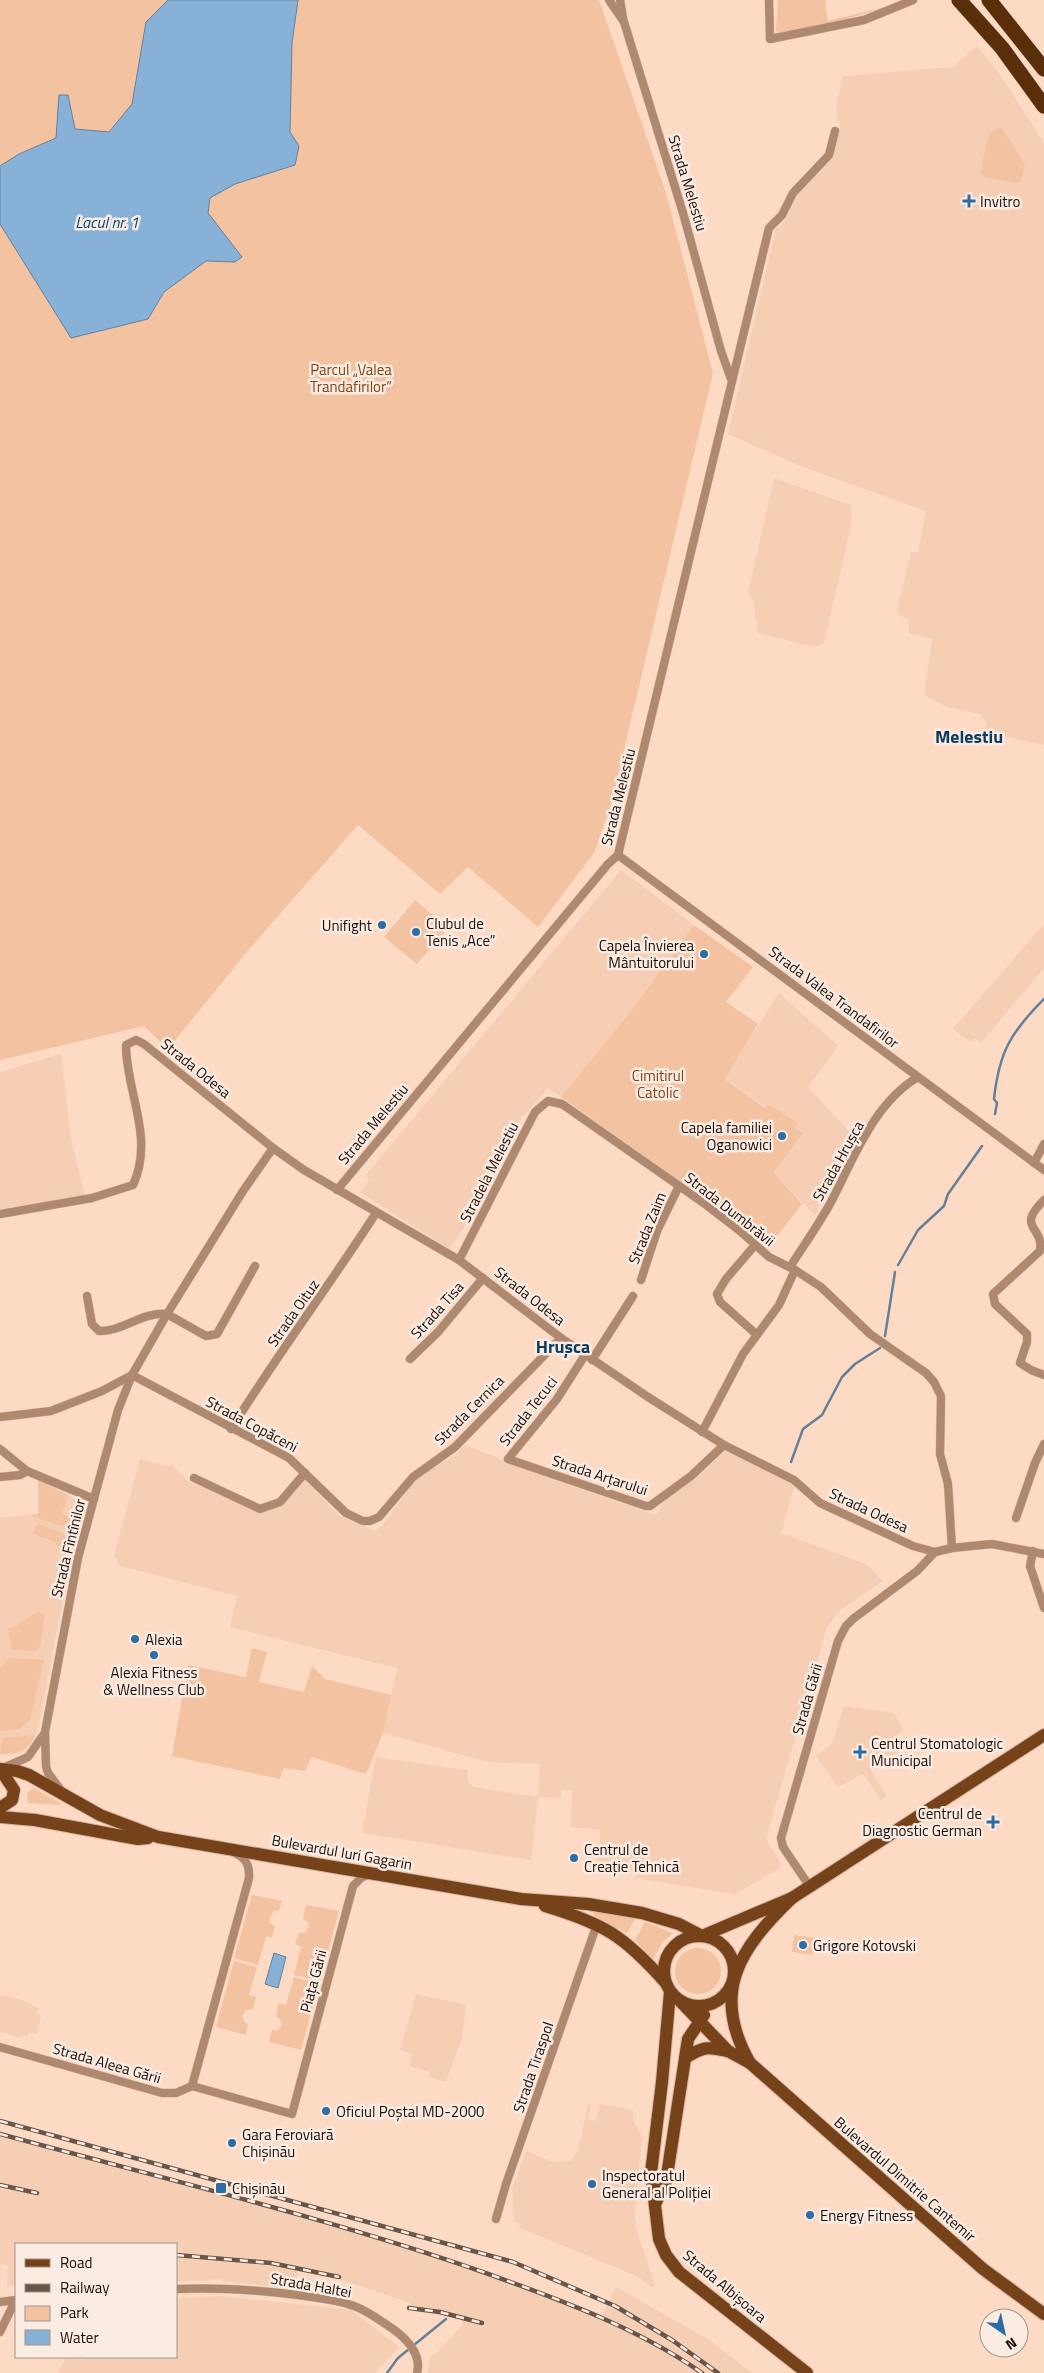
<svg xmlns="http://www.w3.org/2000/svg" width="1044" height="2373" font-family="'Titillium Web',sans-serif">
	<rect width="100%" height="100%" fill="#fcdac4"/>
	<g fill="#f6ceb3">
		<polygon points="977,46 1001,76 1044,143 1044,745 984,732 987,722 980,714 947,707 924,695 932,639 909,633 908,620 898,614 897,610 911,552 918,552 926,511 798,465 728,434 776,228 779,228 786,218 798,194 833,155 841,125 838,120 836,106 843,76 953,67"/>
		<polygon points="774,478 851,505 851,526 824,643 815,647 758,633 754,602 748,593"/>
		<polygon points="621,870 694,925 631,1011 561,1097 548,1088 500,1143 483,1168 493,1174 472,1216 449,1249 360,1192 370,1180 365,1176"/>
		<polygon points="1044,924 1044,968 981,1043 975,1038 970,1042 953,1029"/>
		<polygon points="779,993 838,1046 808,1087 856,1139 815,1215 774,1174 803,1133 725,1078"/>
		<polygon points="61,1054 71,1140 85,1195 0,1209 0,1072"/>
		<polygon points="465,1445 551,1479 656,1515 664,1501 698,1476 725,1451 795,1484 781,1533 866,1564 883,1581 839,1611 827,1627 766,1839 781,1864 778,1869 735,1894 635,1878 636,1871 597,1863 601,1830 571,1827 572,1790 561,1790 561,1798 538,1797 531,1860 362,1833 376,1757 467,1770 468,1782 474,1787 538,1797 540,1764 488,1762 383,1733 397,1668 230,1627 237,1596 120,1566 114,1556 140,1459 170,1467 171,1464 188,1481 264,1513 281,1505 304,1478 338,1515 375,1531 383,1525 412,1484 430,1470 454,1456"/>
		<polygon points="38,1480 72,1497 82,1508 77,1526 36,1739 22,1753 0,1755 0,1518 38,1514"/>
		<polygon points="844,1706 894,1713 904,1730 896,1736 904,1749 870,1769 887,1796 881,1800 863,1774 838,1787 816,1756 832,1744"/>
		<polygon points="0,1994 24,2001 38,2008 37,2013 41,2016 37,2034 29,2032 28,2036 23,2035 22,2038 0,2032"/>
		<polygon points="416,1994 466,2005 462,2038 446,2082 429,2077 430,2072 409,2066 412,2054 400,2050"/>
		<polygon points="588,2104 591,2104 588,2119 596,2121 600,2104 633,2110 633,2121 642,2136 635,2217 637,2232 655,2285 652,2287 637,2276 520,2228 519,2223 514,2222 512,2189 526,2151 553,2162 571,2161 578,2151"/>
		<polygon points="0,2132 426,2250 602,2315 616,2287 711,2341 752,2373 428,2373 430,2357 439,2351 463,2325 461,2319 409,2310 410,2303 334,2277 298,2271 295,2283 289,2283 288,2288 222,2281 222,2279 176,2282 176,2244 16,2244 16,2286 7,2286 8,2265 0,2264"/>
		<polygon points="221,2296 351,2310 399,2347 375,2373 58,2373 66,2357 83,2360 85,2357 176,2357 176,2298"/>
	</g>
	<g fill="#f2c2a1">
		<polygon points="0,0 599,0 666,193 713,373 611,805 594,853 538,927 468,867 440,894 358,825 250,948 168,1049 144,1026 0,1060"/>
		<polygon points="778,0 826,0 825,7 828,21 901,3 826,25 779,35 776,30"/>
		<polygon points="997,128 1002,128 1025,165 1021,181 1016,183 984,177 980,172 989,134"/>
		<polygon points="415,900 448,928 417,964 384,937"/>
		<polygon points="694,925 753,967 726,1002 758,1024 725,1079 765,1108 769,1105 798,1123 795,1128 803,1133 774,1173 802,1204 775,1239 727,1206 724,1212 561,1097 631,1011"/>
		<polygon points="38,1480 68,1495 62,1514 71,1517 67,1524 61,1526 29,1515 39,1514"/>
		<polygon points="39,1524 63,1533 65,1538 62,1547 55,1545 56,1542 33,1534 35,1527"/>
		<path d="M39,1612L45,1614L40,1647L36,1651L13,1650L10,1644L8,1629C22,1626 28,1615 39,1612Z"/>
		<polygon points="252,1648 267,1652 259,1682 304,1692 312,1666 325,1679 391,1695 383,1733 366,1774 312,1757 305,1771 284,1768 280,1779 172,1756 188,1665 246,1677"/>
		<polygon points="9,1658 44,1660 30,1720 19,1729 0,1731 0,1669"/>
		<path d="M35,1735C29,1751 16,1754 0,1754L2,1738Z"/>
		<polygon points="34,1788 60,1803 61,1805 28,1803 27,1793"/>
		<polygon points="252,1895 282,1901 279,1911 274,1911 270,1916 269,1922 275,1926 272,1937 266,1937 258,1965 234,1958"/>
		<polygon points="306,1905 339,1911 320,1981 294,1975 301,1947 295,1944 299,1933 305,1933 309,1927 308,1922 303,1919"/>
		<polygon points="594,1911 635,1919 627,1933 595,1916 592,1913"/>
		<polygon points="645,1922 673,1933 663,1942 653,1959 635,1940"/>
		<polygon points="794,1935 815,1938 812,1955 792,1952"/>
		<circle cx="698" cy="1971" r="23"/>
		<polygon points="234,1961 257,1967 249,1995 256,1997 253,2009 246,2010 242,2016 245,2022 248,2024 246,2035 216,2027"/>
		<polygon points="294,1977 319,1984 301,2050 269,2042 272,2030 277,2030 282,2025 281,2020 276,2016 279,2003 286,2005"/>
	</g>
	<g fill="#88b1d7" stroke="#678099">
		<polygon points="168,0 298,0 292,43 290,132 299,146 295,165 235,184 210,198 208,213 242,257 235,262 206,261 164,292 148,319 71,338 0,224 0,166 19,154 56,138 59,95 68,95 75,129 109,132 132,104 146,22"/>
		<polygon points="274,1953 286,1957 278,1988 265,1984"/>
	</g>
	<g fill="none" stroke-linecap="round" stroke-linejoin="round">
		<g stroke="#678099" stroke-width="2.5">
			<path d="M995,1114L997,1103L994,1099C999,1052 1011,1032 1044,999"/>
			<polyline points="898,1265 918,1230 944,1206 948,1194 982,1146"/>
			<polyline points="885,1336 895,1272"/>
			<polyline points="791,1462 803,1429 822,1415 842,1377 855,1364 880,1348"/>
			<polyline points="387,2373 398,2358 446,2319"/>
		</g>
		<g stroke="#d3b5a2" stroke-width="9">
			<g id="street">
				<polyline points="609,0 624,22 683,213 721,351 731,379"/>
				<polyline points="620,0 623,18"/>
				<polyline points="769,0 770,39 864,20 913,0"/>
				<polyline points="618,855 1044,1170"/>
				<polyline points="1034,1163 1044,1144"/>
				<polyline points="337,1190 608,864 618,855 769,228 782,215 793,193 829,155 835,131"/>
				<path d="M1044,1200C1015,1229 1044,1225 1040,1251L993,1294L995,1304L1027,1334V1342L1020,1363L1031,1370L1044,1375"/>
				<path d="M0,1214L92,1198L133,1185C155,1138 126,1092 126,1045L136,1040L144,1044L273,1148L304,1170L459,1260L561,1338L648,1397L724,1445L794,1480L820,1503L913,1546L935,1552L952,1548L992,1544L1044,1554"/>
				<polyline points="755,1245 726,1279 717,1294 720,1302 756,1334"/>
				<polyline points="459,1260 535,1112 548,1101 562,1104 705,1204 740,1231 769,1257 795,1270 821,1287 870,1334 926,1373 934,1382 941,1396 940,1454 948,1484 952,1548"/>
				<path d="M790,1267C804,1245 819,1224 831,1202C854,1158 874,1103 918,1077"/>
				<polyline points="641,1280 657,1231 679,1186"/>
				<path d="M87,1296L92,1324L99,1331C122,1332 141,1312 167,1314L206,1336L217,1334L255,1266"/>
				<polyline points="585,1355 557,1399 508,1459 646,1506 650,1506 691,1476 724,1445"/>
				<polyline points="410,1359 438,1332 483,1278"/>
				<polyline points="592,1360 633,1296"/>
				<polyline points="0,1417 51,1411 102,1391 132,1375 289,1458 346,1513 363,1521 370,1521 379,1517 413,1477 455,1447 561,1338"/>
				<path d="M231,1429C277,1355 329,1286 376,1213"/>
				<polyline points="702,1432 743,1354 779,1305 795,1270"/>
				<polyline points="0,1449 27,1471 94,1499"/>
				<polyline points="0,1477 20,1475 27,1471"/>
				<polyline points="194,1478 260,1509 280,1502 305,1473"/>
				<polyline points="1016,1518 1035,1463 1044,1444"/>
				<polyline points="1033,1551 1030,1566 1044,1608"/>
				<polyline points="3,1768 28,1757 44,1734"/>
				<polyline points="61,1790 48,1773 46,1766 45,1732 78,1558 118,1410 132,1375 167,1314 243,1191 273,1148"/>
				<polyline points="810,1887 783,1847 781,1838 838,1641 846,1626 853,1619 917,1571 935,1552"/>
				<polyline points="0,2047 162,2093 176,2093 192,2086 292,2114 353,1886 362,1877 369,1875"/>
				<path d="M192,2086L249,1878C250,1866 246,1858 235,1853"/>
				<polyline points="496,2219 506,2184 597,1924"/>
				<path d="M176,2289C218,2287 257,2290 298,2295C317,2298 336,2299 354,2306C368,2311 381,2321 393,2329C407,2339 422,2355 417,2373"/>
				<polyline points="0,2302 16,2300"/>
				<polyline points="0,2332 15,2301"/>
			</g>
		</g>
		<g stroke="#d3b5a2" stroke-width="14">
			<g id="primary">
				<polyline points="0,1769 17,1771 29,1775 100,1815 158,1837 521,1899 588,1904 642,1913 679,1924 702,1936 792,1898"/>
				<polyline points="0,1769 14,1790 12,1800 0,1808"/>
				<polyline points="0,1817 35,1820 138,1839 148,1838"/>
				<path d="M545,1906C605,1924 624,1936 665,1982"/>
				<circle cx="699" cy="1971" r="35"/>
				<polyline points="670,1992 662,2082 651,2173 659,2239 666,2255 679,2272 807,2373"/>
				<polyline points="681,2002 728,2051 750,2063 983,2269 1044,2314"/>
				<path d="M685,2058C703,2047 706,2046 727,2051"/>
				<path d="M750,2063C710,1993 739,1949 792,1898L1044,1735"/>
				<polyline points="655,2204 666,2182 688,2039 704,2015"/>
			</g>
		</g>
		<g stroke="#d3b5a2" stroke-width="16">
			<g id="highway">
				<polyline points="959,0 1002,48 1044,106"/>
				<polyline points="989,0 1044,69"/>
			</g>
		</g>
		<use href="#street" stroke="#af896f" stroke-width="8"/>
		<use href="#primary" stroke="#764219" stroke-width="12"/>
		<use href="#highway" stroke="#592e09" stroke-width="15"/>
		<g stroke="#69564a" stroke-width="4.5">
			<g id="rail">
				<polyline points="0,2121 513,2262 615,2306 672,2340 718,2373"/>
				<path d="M0,2134C161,2178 325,2217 483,2272C558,2299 636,2327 702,2373"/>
				<polyline points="0,2185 37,2193"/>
				<polyline points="176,2255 271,2263 339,2277"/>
				<polyline points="409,2308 440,2312 482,2323"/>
			</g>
		</g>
		<use href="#rail" stroke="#faece3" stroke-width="2.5" stroke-dasharray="8" stroke-linecap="butt"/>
	</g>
	<g fill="#2c6da3" stroke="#faece3" stroke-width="2">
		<path d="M966.5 193.5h5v5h5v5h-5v5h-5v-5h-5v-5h5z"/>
		<circle cx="382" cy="925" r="5"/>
		<circle cx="416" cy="932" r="5"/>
		<circle cx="704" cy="954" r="5"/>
		<circle cx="782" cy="1136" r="5"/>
		<circle cx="135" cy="1639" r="5"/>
		<circle cx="154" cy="1655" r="5"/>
		<path d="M857.5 1744.5h5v5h5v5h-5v5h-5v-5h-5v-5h5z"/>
		<path d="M990.5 1814.5h5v5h5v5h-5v5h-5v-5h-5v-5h5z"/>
		<circle cx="574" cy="1858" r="5"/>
		<circle cx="803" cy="1945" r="5"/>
		<circle cx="326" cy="2111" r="5"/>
		<circle cx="232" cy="2143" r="5"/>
		<circle cx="592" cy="2184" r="5"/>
		<rect x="215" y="2182" width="12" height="12" rx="2.5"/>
		<circle cx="810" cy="2215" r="5"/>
	</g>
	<g text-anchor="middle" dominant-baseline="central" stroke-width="5" stroke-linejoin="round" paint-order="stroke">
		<g font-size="15" fill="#1a0f08" stroke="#faece3">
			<text transform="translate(688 183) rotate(73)">Strada Melestiu</text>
			<text transform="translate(618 797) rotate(-76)">Strada Melestiu</text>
			<text transform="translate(834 997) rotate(37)">Strada Valea Trandafirilor</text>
			<text transform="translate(196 1068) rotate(39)">Strada Odesa</text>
			<text transform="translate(373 1124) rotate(-50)">Strada Melestiu</text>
			<text transform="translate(838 1161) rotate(-61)">Strada Hrușca</text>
			<text transform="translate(489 1172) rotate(-63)">Stradela Melestiu</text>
			<text transform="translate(730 1209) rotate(38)">Strada Dumbrăvii</text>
			<text transform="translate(647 1228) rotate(-68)">Strada Zaim</text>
			<text transform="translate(530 1296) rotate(38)">Strada Odesa</text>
			<text transform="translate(437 1310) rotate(-48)">Strada Tisa</text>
			<text transform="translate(293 1313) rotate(-55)">Strada Oituz</text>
			<text transform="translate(469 1410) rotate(-45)">Strada Cernica</text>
			<text transform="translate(528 1411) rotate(-52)">Strada Tecuci</text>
			<text transform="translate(252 1424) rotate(28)">Strada Copăceni</text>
			<text transform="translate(600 1475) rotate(18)">Strada Arțarului</text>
			<text transform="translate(869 1510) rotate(25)">Strada Odesa</text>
			<text transform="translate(68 1548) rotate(-76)">Strada Fîntînilor</text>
			<text transform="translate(807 1699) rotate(-74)">Strada Gării</text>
			<text transform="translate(342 1852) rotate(10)">Bulevardul Iuri Gagarin</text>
			<text transform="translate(313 1981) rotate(-75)">Piața Gării</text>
			<text transform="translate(107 2063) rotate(16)">Strada Aleea Gării</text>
			<text transform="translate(533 2067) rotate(-71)">Strada Tiraspol</text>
			<text transform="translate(905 2179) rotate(41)">Bulevardul Dimitrie Cantemir</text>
			<text transform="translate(311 2285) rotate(10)">Strada Haltei</text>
			<text transform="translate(725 2286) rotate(40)">Strada Albișoara</text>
		</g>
		<g font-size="15" fill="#1a0f08" stroke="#faece3" text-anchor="start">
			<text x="980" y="201">Invitro</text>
			<text x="426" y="923">Clubul de<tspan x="426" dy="17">Tenis „Ace”</tspan></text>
			<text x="372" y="925" text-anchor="end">Unifight</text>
			<text x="694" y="945" text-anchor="end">Capela Învierea<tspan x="694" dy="17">Mântuitorului</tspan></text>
			<text x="772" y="1127" text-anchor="end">Capela familiei<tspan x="772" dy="17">Oganowici</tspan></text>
			<text x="145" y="1639">Alexia</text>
			<text x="154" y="1672" text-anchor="middle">Alexia Fitness<tspan x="154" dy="17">&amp; Wellness Club</tspan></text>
			<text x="871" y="1743">Centrul Stomatologic<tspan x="871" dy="17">Municipal</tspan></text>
			<text x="982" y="1813" text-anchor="end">Centrul de<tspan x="982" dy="17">Diagnostic German</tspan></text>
			<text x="584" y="1849">Centrul de<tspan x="584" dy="17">Creație Tehnică</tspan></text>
			<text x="813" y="1945">Grigore Kotovski</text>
			<text x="336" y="2111">Oficiul Poștal MD-2000</text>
			<text x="242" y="2134">Gara Feroviară<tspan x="242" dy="17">Chișinău</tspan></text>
			<text x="602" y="2175">Inspectoratul<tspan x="602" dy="17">General al Poliției</tspan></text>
			<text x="232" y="2188">Chișinău</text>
			<text x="820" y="2215">Energy Fitness</text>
		</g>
		<g font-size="15" fill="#814513" stroke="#faece3">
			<text x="351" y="369">Parcul „Valea<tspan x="351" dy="17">Trandafirilor”</tspan></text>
			<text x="658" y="1075">Cimitirul<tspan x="658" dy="17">Catolic</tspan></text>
		</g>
		<g font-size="16" font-style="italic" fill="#044979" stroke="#faece3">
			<text x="107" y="222">Lacul nr. 1</text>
		</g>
		<g font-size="18" font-weight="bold" fill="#0c3b5f" stroke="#faece3">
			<text x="969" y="736">Melestiu</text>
			<text x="563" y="1346">Hrușca</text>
		</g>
	</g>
	<rect x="15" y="2243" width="162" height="115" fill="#faece3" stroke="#a0948b"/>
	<rect x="25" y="2259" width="25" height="8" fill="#764219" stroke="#a0948b"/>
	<text x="60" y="2268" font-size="15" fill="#1a0f08">Road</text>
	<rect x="25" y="2284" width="25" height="8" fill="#69564a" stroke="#a0948b"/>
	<text x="60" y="2293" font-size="15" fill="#1a0f08">Railway</text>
	<rect x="25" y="2306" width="25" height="15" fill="#f2c2a1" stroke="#a0948b"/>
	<text x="60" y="2318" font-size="15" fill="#1a0f08">Park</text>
	<rect x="25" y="2330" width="25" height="15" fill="#88b1d7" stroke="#a0948b"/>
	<text x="60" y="2343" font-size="15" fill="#1a0f08">Water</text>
	<g transform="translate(1004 2333) rotate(146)"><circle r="24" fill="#faece3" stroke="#a0948b"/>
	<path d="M0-4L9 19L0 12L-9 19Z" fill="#2c6da3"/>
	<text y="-8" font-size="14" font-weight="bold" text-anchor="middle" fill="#1a0f08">N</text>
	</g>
</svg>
